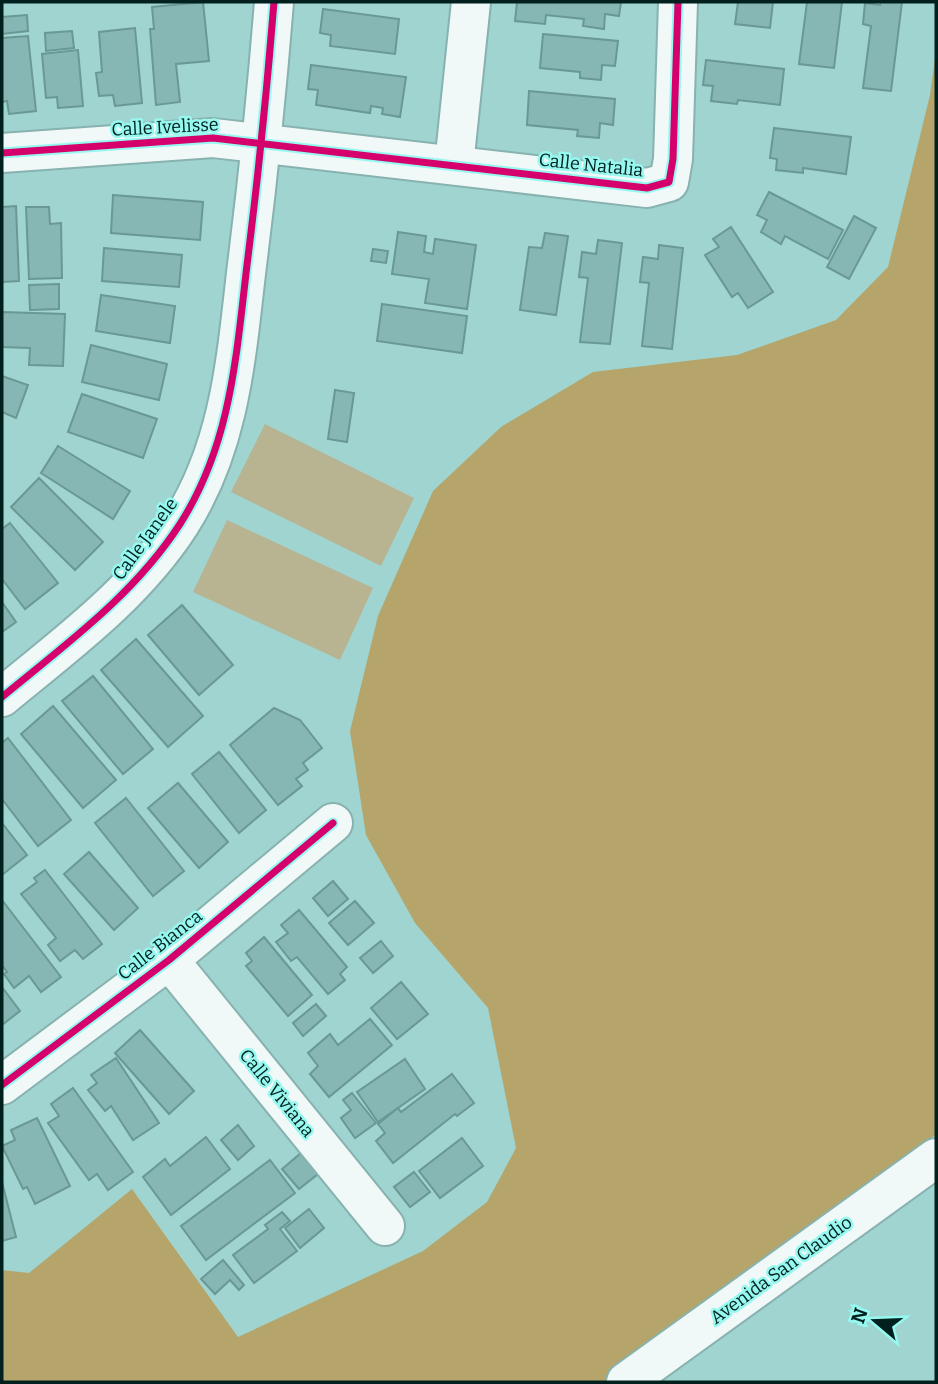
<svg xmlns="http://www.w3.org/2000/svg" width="938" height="1384" font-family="Bitter,serif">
	<rect width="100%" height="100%" fill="#9fd4d0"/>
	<g fill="#b8b492">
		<polygon points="265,424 414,498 381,566 231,492"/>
		<polygon points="227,520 373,588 340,660 193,592"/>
	</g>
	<polygon fill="#b5a56a" points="936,50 935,1135 606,1382 2,1382 2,1270 29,1273 132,1189 238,1337 423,1251 487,1202 516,1148 488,1008 415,923 366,835 350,731 378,616 433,491 501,427 593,372 737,355 836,320 888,267 930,95"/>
	<g fill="#87b7b4" stroke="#6a9894" stroke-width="2">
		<polygon points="203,2 209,61 176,64 180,102 156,105 150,29 154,29 152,7"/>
		<polygon points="517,2 621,2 619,16 605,14 604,29 583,26 584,19 546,15 545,24 515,21"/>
		<polygon points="738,2 773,2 770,28 735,24"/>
		<polygon points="807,2 842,2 834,68 799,64"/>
		<polygon points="881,2 902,2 891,91 863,88 871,26 863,24 865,3 880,5"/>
		<polygon points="323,9 399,19 395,54 330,46 331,35 320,33"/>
		<polygon points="27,15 28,31 2,34 2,17"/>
		<polygon points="135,28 142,103 115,106 113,95 99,96 96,73 102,72 99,32"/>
		<polygon points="72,31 74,48 46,51 45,33"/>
		<polygon points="543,34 618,41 615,66 602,65 601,80 580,78 580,72 540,68"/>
		<polygon points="28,36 36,111 9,114 7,101 2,102 2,38"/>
		<polygon points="78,50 83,106 58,108 57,97 46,98 42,54"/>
		<polygon points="706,60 784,69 780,105 738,100 737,104 711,101 713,86 703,85"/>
		<polygon points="311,65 406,77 400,117 382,114 383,108 371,106 370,113 316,105 318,90 308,89"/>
		<polygon points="529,91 615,99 613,125 600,123 599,138 577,136 578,130 527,125"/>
		<polygon points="774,128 851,137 846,174 803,168 803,173 776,170 777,159 770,158"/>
		<polygon points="769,192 843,230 828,259 785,236 781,244 761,232 767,220 757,215"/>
		<polygon points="113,195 203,202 200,240 111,233"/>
		<polygon points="16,206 19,281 2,282 2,207"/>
		<polygon points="26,207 49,207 50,224 61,223 62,278 29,279"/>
		<polygon points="854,216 876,228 849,279 827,267"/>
		<polygon points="731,227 773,292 748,308 738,293 732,297 705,255 719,247 713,239"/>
		<polygon points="398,232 426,236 424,252 433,254 435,239 476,245 467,309 425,303 429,279 392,274"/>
		<polygon points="545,233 568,236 556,315 520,310 529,247 542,248"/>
		<polygon points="598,240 622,243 610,344 580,342 588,278 579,277 582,252 596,254"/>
		<polygon points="659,245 683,248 672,349 642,346 649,283 640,282 643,257 658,259"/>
		<polygon points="104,248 182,255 179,287 102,281"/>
		<polygon points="373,249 388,251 386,263 371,261"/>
		<polygon points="59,284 59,309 30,310 29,285"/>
		<polygon points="101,295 175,306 170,343 96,331"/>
		<polygon points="382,304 467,316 462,353 377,341"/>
		<polygon points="2,312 65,314 63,366 29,365 30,348 2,347"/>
		<polygon points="91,345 167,364 159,400 82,382"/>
		<polygon points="2,376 28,385 16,418 2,412"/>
		<polygon points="335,390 354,393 347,442 328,439"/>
		<polygon points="82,394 157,419 143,458 68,432"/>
		<polygon points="58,446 130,491 113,519 41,473"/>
		<polygon points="39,478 103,542 75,570 11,507"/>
		<polygon points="10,523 58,583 25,609 2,579 2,529"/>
		<polygon points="2,602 16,622 2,632"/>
		<polygon points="182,605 233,665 199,695 148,635"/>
		<polygon points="136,639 203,716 168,747 101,670"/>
		<polygon points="93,676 153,749 123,774 62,701"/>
		<polygon points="53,706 116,780 83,808 21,734"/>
		<polygon points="274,708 300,720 322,748 303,763 308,770 296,779 302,786 278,805 230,745"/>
		<polygon points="8,738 71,820 38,846 2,799 2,743"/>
		<polygon points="219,752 266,810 239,833 192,774"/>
		<polygon points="178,783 228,842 199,868 148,808"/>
		<polygon points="126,798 184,871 153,896 95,823"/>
		<polygon points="2,823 27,855 2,875"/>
		<polygon points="89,852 138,908 114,930 64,874"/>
		<polygon points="45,870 102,944 83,959 75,950 60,961 48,945 56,938 21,894 37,882 34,878"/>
		<polygon points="333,881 348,899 328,916 313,898"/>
		<polygon points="2,900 61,977 41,992 29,976 14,988 4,974 7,972 2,965"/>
		<polygon points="355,901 374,923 348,945 329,923"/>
		<polygon points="299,910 347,967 340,974 345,980 328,994 297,957 291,961 276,942 288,933 281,925"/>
		<polygon points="264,937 312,995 288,1016 246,966 252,961 246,953"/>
		<polygon points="381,941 393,956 373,973 360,958"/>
		<polygon points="401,982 428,1014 397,1039 371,1008"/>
		<polygon points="2,987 20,1011 2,1025"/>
		<polygon points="316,1004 326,1016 303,1036 293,1023"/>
		<polygon points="370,1019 392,1045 329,1097 310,1074 318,1066 308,1053 330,1034 338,1045"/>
		<polygon points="140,1030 194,1091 169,1114 115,1053"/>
		<polygon points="116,1058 159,1123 133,1140 111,1106 105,1111 88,1090 97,1083 91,1075"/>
		<polygon points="405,1059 425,1089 378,1122 357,1092"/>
		<polygon points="452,1074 474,1103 457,1116 455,1114 393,1163 376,1141 385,1133 378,1124 398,1108 401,1112"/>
		<polygon points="73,1088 133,1172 108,1190 97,1174 89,1180 48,1123 59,1116 51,1104"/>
		<polygon points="352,1093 376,1123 355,1138 341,1118 351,1110 343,1100"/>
		<polygon points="37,1118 70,1186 35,1204 27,1187 23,1189 2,1146 15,1140 11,1130"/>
		<polygon points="238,1125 254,1146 238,1160 221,1140"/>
		<polygon points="206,1137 230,1169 171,1215 143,1177 165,1159 170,1166"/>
		<polygon points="462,1138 483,1166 440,1198 419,1171"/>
		<polygon points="301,1153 318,1174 299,1189 282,1169"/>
		<polygon points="270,1160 295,1193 206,1260 181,1226"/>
		<polygon points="414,1172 430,1192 410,1207 394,1187"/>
		<polygon points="2,1182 16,1237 2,1241"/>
		<polygon points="309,1209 324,1228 300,1248 285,1228"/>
		<polygon points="282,1212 290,1221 280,1229 297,1251 254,1283 233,1255 268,1229 265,1225"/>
		<polygon points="223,1260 244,1285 239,1290 230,1280 215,1294 201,1279"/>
	</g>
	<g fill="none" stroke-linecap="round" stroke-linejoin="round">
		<g stroke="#87b2af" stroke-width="42">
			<g id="minor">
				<polyline points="2,153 213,138 647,188 669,182 673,159 678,2"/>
				<polyline points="454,165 471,2"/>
				<path d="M2,697C66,644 134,595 180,524C231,444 236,357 247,265C258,178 267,90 274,2"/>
				<polyline points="169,960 385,1226"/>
				<polyline points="2,1085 169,960 333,823"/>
				<polyline points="626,1382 936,1158"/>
			</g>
		</g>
		<use href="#minor" stroke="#f1f9f8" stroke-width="38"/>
		<g stroke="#96f8ef" stroke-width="11">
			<g id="cycleway">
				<polyline points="2,153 213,138 647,188 669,182 673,159 678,2"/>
				<path d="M2,697C66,644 134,595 180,524C231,444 236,357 247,265C258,178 267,90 274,2"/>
				<polyline points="2,1085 169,960 333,823"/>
			</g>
		</g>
		<use href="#cycleway" stroke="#d6006c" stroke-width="7"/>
	</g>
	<g text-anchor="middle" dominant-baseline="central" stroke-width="5" stroke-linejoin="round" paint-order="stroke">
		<g font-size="18" fill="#01201e" stroke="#96f8ef">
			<text transform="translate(165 127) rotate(-3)">Calle Ivelisse</text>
			<text transform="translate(591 165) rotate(6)">Calle Natalia</text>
			<text transform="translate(145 539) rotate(-54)">Calle Janele</text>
			<text transform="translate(160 945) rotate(-38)">Calle Bianca</text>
			<text transform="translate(277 1093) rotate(51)">Calle Viviana</text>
			<text transform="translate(781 1270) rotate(-36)">Avenida San Claudio</text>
		</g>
	</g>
	<rect width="938" height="1384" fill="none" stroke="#01201e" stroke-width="7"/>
	<g transform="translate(875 1321) rotate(289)" stroke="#96f8ef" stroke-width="5" paint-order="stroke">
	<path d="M0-5L12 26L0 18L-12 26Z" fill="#01201e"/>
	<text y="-10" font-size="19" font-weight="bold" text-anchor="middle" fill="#01201e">N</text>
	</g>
</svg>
